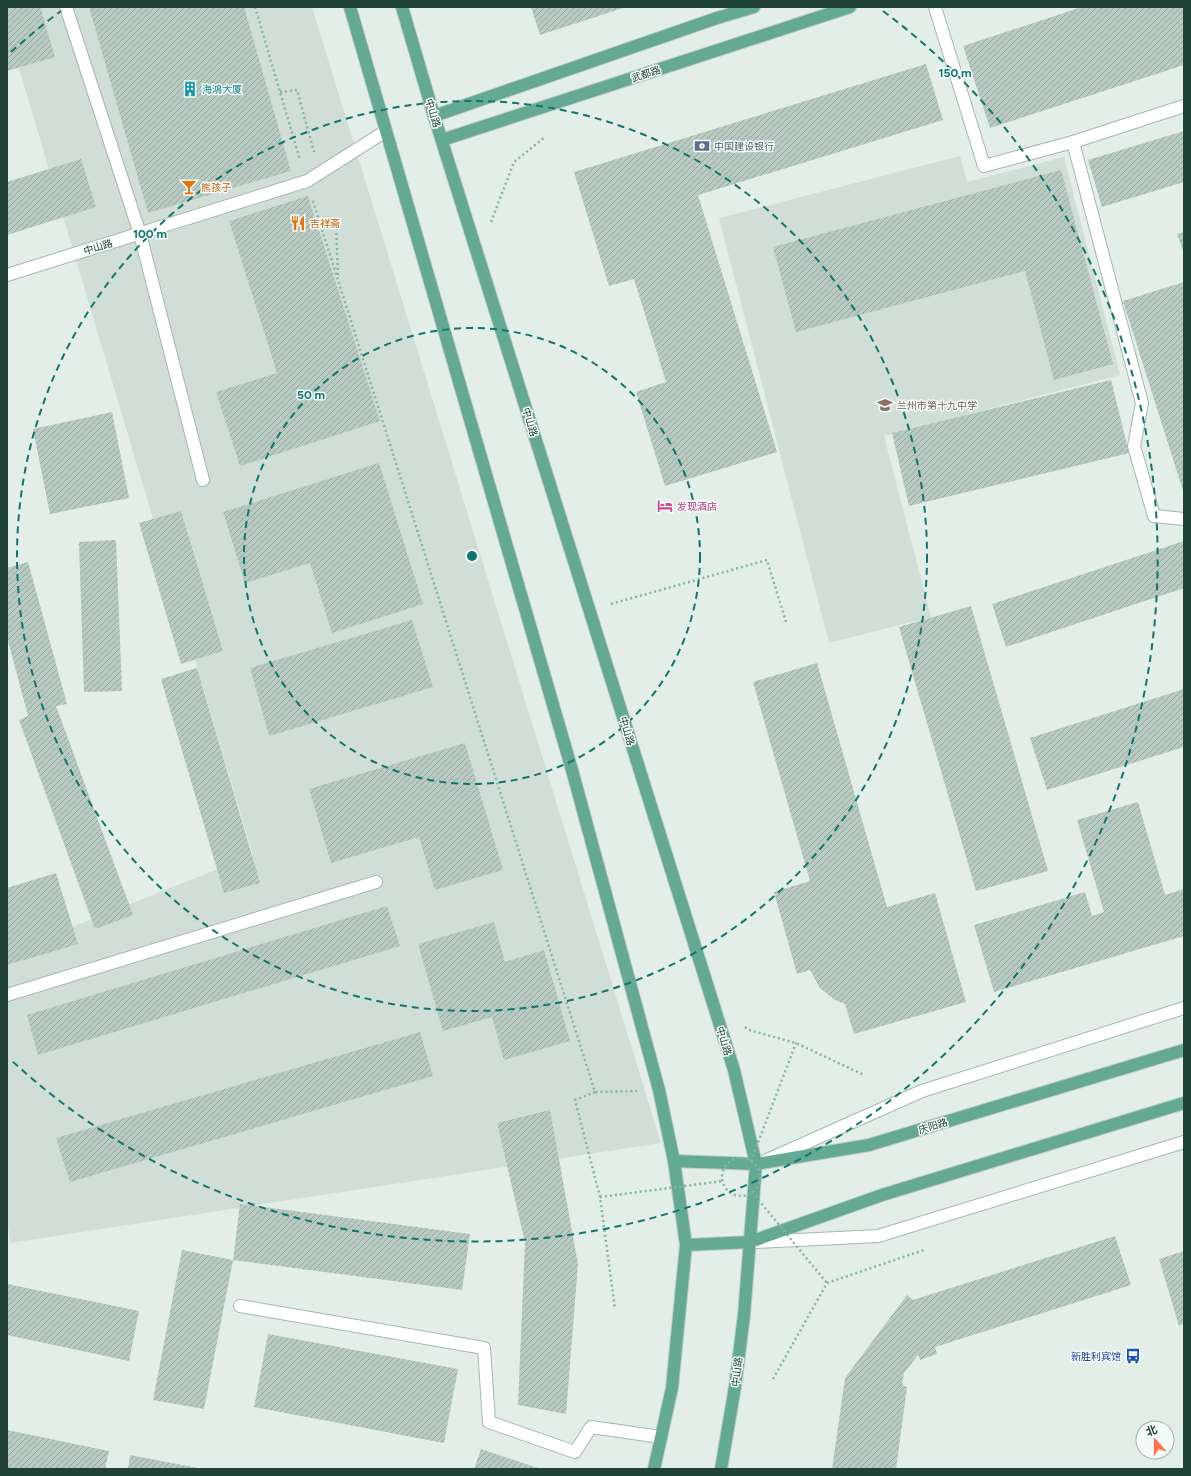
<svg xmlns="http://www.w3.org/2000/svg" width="1191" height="1476" font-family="Figtree,'Noto Sans SC',sans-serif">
	<defs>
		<pattern id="building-hatch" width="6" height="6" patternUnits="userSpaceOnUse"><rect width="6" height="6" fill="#b8cac1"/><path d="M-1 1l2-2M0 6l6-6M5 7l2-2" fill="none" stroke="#95a69e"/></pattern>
	</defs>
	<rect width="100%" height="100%" fill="#e3eee9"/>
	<g fill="#d1ded7">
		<polygon points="7,7 312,7 661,1143 10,1243 7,1217 7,953 253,855 7,28"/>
		<polygon points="960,156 967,182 1064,157 1120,375 884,436 931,617 829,643 719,218"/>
	</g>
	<g fill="url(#building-hatch)">
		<polygon points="14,7 40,7 55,57 7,71 7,9"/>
		<polygon points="89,7 244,7 291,171 148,213"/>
		<polygon points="531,7 626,7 540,35"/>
		<polygon points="1082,7 1184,7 1184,65 990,128 963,46"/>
		<polygon points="926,64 943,120 698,195 777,452 665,486 636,392 666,382 634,279 609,286 574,172"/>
		<polygon points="1184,131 1184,182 1102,207 1088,160"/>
		<polygon points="81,159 96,207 7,235 7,182"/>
		<polygon points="1061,170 1113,364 1054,380 1025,271 796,332 773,247"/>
		<polygon points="308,196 380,421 240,466 216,392 277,373 229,221"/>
		<polygon points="1184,232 1184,254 1177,234"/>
		<polygon points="1184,282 1184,494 1123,301"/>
		<polygon points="1111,380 1129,453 909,506 892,433"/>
		<polygon points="112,412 129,498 50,514 33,429"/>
		<polygon points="379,463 423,604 332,633 310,563 245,583 223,512"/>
		<polygon points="181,511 223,651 181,664 139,523"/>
		<polygon points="116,540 122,691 84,692 79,542"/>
		<polygon points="1184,541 1184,588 1006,647 992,604"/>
		<polygon points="28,562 67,704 56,706 133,915 95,929 19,720 28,716 7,637 7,568"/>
		<polygon points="971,606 1048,871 976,891 899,627"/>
		<polygon points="412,620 433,687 269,736 250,668"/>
		<polygon points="817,663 887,907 935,893 966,1002 854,1034 845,1004 835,1000 820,988 810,970 797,974 774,892 810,881 753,682"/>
		<polygon points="197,668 260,883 224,893 161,679"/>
		<polygon points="1184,689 1184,747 1047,790 1030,738"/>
		<polygon points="465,743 503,870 435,890 419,837 331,863 309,789"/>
		<polygon points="1138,802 1165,895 1184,889 1184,936 994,992 974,925 1085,892 1092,916 1104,912 1077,820"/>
		<polygon points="56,873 78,944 7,965 7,888"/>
		<polygon points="387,906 400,946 38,1055 27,1015"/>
		<polygon points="494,922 505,962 544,950 570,1041 504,1060 492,1017 443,1031 418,944"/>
		<polygon points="420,1032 433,1076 70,1182 56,1138"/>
		<polygon points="550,1110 578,1264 566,1414 518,1405 525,1242 497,1123"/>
		<polygon points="240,1204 470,1234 462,1290 233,1260"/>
		<polygon points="1115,1236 1131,1285 935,1347 937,1354 920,1360 918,1355 904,1373 902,1385 907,1387 896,1469 832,1469 845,1378 907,1295 913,1300"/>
		<polygon points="182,1250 233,1260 204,1409 153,1400"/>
		<polygon points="1184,1251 1184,1324 1179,1326 1159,1259"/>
		<polygon points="7,1284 139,1311 129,1361 7,1335"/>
		<polygon points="268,1334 458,1369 444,1443 254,1407"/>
		<polygon points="7,1430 109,1451 105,1469 7,1469"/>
		<polygon points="481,1449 541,1469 474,1469"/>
		<polygon points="130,1455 198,1468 198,1469 128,1469"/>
	</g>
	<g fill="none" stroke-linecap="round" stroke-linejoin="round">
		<g stroke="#a5b7b0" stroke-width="14">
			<g id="minor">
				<polyline points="66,7 140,234 203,480"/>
				<polyline points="935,7 984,166 1073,142"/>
				<polyline points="1184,106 1073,142 1142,403 1134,446 1154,516 1184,519"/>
				<polyline points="7,275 307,181 386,131"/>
				<polyline points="7,995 376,882"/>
				<polyline points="765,1161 922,1091 1184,1008"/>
				<polyline points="755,1242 878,1236 1184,1142"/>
				<polyline points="240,1306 484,1348 489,1422 575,1452 591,1427 661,1437"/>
			</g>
		</g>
		<g stroke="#c1cac7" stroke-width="14">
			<g id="major">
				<polyline points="350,7 572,770 659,1090 674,1161 686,1245 672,1388 654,1469"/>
				<polyline points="402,7 434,116 734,1070 756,1164 744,1315 735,1387 721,1469"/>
				<polyline points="434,116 717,18 754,7"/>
				<polyline points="442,140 850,7"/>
				<polyline points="674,1161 756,1164 869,1145 1184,1050"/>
				<polyline points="686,1245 750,1242 882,1195 1184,1103"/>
			</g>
		</g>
		<g stroke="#80b5a2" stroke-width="2.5" stroke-dasharray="2 3" stroke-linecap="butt">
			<polyline points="255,7 300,160"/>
			<polyline points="280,92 297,90 314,152"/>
			<polyline points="313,201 595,1092 637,1091"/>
			<polyline points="491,222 514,162 545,137"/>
			<polyline points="336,223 338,277"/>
			<polyline points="611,604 767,560 786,622"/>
			<polyline points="745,1027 749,1030 796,1043 864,1075"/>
			<polyline points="595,1092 575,1100 600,1197 615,1309"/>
			<polyline points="773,1379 827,1283 924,1250"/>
		</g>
		<use href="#minor" stroke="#fff" stroke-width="12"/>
		<use href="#major" stroke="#63a993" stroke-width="12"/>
		<g stroke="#80b5a2" stroke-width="2.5" stroke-dasharray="2 3" stroke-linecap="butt">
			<circle cx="741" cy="1177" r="19"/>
			<polyline points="751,1161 796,1043"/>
			<polyline points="752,1192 827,1283"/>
			<polyline points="600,1197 723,1181"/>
		</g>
	</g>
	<g fill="none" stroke="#0f766e" stroke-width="2" stroke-dasharray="7 5">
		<circle cx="472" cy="556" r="228"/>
		<circle cx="472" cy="556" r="455"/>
		<path d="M11 52A683 683 0 0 1 61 11M883 11A683 683 0 1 1 11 1060"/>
	</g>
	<defs>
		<g id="building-bare" transform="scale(1.2)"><path d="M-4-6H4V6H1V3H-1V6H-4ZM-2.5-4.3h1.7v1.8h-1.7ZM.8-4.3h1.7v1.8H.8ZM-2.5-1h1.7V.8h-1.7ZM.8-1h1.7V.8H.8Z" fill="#0f9aa8" stroke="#f4faf7" stroke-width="2.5" paint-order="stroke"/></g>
		<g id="bank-bare" transform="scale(1.2)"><path d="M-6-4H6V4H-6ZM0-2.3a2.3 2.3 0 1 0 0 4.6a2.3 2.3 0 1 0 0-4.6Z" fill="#5c6f8a" stroke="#f4faf7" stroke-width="2.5" paint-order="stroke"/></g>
		<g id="bar-bare" transform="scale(1.2)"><path d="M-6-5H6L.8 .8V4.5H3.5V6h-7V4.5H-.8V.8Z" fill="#e8710a" stroke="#f4faf7" stroke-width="2.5" paint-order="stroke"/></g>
		<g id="restaurant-bare" transform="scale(1.2)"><path d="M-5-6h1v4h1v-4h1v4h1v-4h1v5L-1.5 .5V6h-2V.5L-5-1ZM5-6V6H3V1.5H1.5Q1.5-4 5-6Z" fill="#e8710a" stroke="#f4faf7" stroke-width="2.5" paint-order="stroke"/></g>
		<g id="school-bare" transform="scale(1.2)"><path d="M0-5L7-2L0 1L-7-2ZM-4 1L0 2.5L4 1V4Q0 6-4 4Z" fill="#8d6e63" stroke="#f4faf7" stroke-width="2.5" paint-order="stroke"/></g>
		<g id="hotel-bare" transform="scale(1.2)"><path d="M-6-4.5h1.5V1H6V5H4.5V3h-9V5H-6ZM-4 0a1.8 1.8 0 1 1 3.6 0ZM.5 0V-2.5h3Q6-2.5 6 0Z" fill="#d1479c" stroke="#f4faf7" stroke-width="2.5" paint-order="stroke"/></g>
		<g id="bus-bare" transform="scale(1.2)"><path d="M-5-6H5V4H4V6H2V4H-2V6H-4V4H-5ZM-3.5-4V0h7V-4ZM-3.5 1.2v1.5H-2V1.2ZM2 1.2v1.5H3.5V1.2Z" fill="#1a4fb4" stroke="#f4faf7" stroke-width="2.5" paint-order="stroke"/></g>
	</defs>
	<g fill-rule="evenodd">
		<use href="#building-bare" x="190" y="89"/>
		<use href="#bank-bare" x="702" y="146"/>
		<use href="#bar-bare" x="189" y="187"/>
		<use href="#restaurant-bare" x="298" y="223"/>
		<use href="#school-bare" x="885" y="405"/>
		<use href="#hotel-bare" x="665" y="506"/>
		<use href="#bus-bare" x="1133" y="1356"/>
	</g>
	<g text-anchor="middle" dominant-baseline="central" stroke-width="3" stroke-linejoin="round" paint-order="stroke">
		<g font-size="10" fill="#204237" stroke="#f4faf7">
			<text transform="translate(646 74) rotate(-18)">武都路</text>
			<text transform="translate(433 113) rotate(73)">中山路</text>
			<text transform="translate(98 247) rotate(-17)">中山路</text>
			<text transform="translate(530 422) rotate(73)">中山路</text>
			<text transform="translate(627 731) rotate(73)">中山路</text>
			<text transform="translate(724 1041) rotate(73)">中山路</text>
			<text transform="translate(933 1126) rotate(-17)">庆阳路</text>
			<text transform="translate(737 1372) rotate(-83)">中山路</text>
		</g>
		<g font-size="10" fill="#0d838f" stroke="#f4faf7" text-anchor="start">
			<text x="202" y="89">海鴻大厦</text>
		</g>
		<g font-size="10" fill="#4e5e75" stroke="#f4faf7" text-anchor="start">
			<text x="714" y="146">中国建设银行</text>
		</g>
		<g font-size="10" fill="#c56008" stroke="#f4faf7" text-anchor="start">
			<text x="201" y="187">熊孩子</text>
			<text x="310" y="223">吉祥斋</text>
		</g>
		<g font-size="10" fill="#785e54" stroke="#f4faf7" text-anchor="start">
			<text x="897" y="405">兰州市第十九中学</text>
		</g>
		<g font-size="10" fill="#b23c85" stroke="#f4faf7" text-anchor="start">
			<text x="677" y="506">发现酒店</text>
		</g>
		<g font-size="10" fill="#164399" stroke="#f4faf7" text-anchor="end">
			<text x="1121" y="1356">新胜利宾馆</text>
		</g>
	</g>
	<circle cx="472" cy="556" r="6" fill="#0f766e" stroke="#f4faf7" stroke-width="2"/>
	<g font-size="12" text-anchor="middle" font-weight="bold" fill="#0f766e" stroke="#f4faf7" stroke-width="3" stroke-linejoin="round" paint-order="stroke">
		<text x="955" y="77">150 m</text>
		<text x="150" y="238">100 m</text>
		<text x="311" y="399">50 m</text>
	</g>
	<rect width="1191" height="1476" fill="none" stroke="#204237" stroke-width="16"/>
	<g transform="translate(1155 1440) rotate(339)"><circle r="19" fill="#f4faf7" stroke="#9fb0aa"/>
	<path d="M0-3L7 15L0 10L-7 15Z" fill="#ff7150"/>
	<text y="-6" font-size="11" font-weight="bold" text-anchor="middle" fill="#204237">北</text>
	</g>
</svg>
